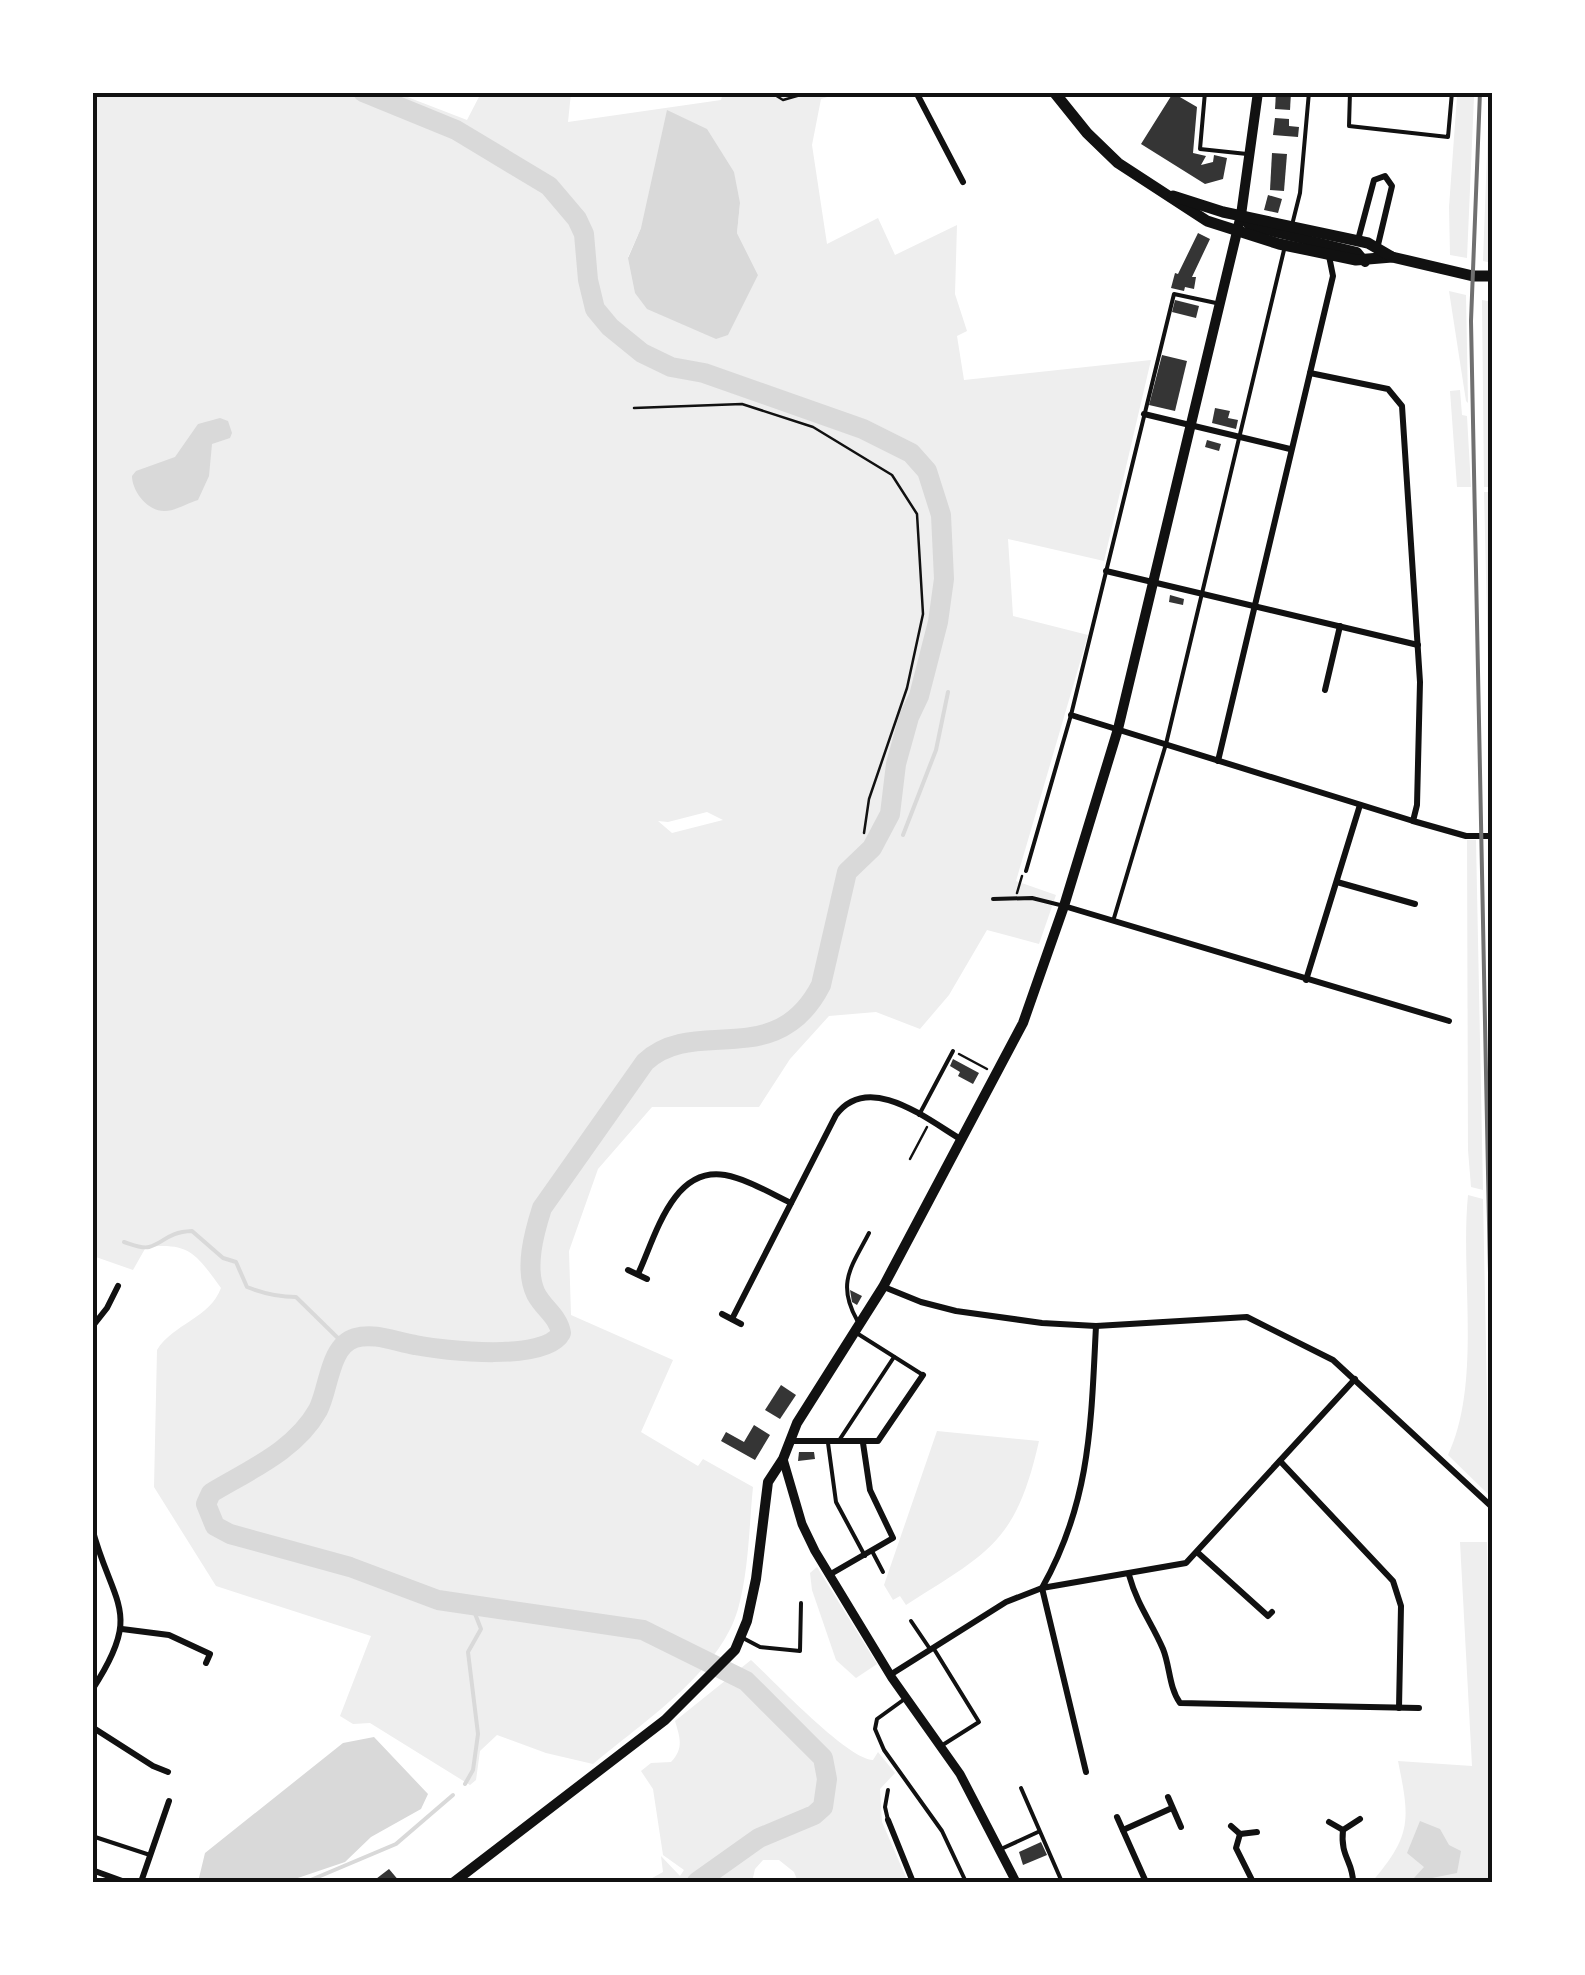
<svg xmlns="http://www.w3.org/2000/svg" width="1585" height="1975" font-family="Mulish,sans-serif">
	<rect width="100%" height="100%" fill="#fff"/>
	<g fill="#eee" fill-rule="evenodd">
		<path d="M93,93H397L467,120L481,93H571L568,122L721,100L723,93H840L821,99L812,145L827,244L878,218L895,255L957,225L955,294L967,331L957,336L964,380L1151,360L1104,561L1008,539L1013,616L1088,635L1016,881L1056,895L1039,944L987,930L949,995L920,1029L876,1012L829,1016L790,1059L759,1107H652L598,1169L569,1251L571,1315L673,1360L641,1432L698,1466L703,1459L753,1487C749,1526 749,1570 738,1609C720,1672 642,1723 593,1764L546,1753L497,1735L480,1751L476,1780L470,1785L370,1723L353,1724L340,1716L371,1636L216,1586L154,1487L157,1350C173,1324 210,1318 221,1288C196,1254 190,1242 146,1247L133,1270L93,1256ZM740,203L737,233L758,275L628,257L641,228ZM707,812L723,820L672,833L658,821L668,822Z"/>
		<polygon points="1457,96 1474,97 1467,258 1450,255 1449,207"/>
		<polygon points="1489,99 1492,99 1492,263 1483,261"/>
		<polygon points="1449,291 1466,295 1468,403 1466,401"/>
		<polygon points="1482,300 1492,302 1492,487 1484,487"/>
		<polygon points="1460,390 1462,415 1467,416 1471,487 1457,487 1450,391"/>
		<polygon points="1484,492 1492,492 1492,547 1489,561 1492,613 1492,828"/>
		<polygon points="1467,840 1476,840 1483,1190 1471,1187 1468,1150"/>
		<path d="M1468,1195L1483,1199L1489,1495L1448,1455C1482,1382 1460,1276 1468,1195Z"/>
		<path d="M937,1431L1039,1441C1016,1543 989,1552 906,1605L900,1596L893,1600L884,1585Z"/>
		<path d="M1460,1542H1487L1492,1882H1372C1412,1835 1410,1820 1398,1761L1472,1766Z"/>
		<polygon points="817,1567 877,1664 856,1678 836,1660 812,1590 810,1573"/>
		<path d="M751,1660C774,1681 847,1759 873,1760L878,1752L895,1773L880,1789L882,1822L908,1882H798L794,1872L779,1860H763L755,1869L752,1882H645L663,1872L661,1856L680,1876L684,1870L663,1855L653,1789L641,1771L651,1763L671,1762C684,1748 680,1738 675,1721Z"/>
	</g>
	<g fill="#d9d9d9">
		<polygon points="667,110 707,129 734,172 740,203 737,233 758,275 728,335 716,339 647,309 635,293 628,258 641,228"/>
		<path d="M220,418L228,421L232,433L230,438L212,444L209,476L198,500C188,503 175,511 165,511C148,512 132,491 132,476L136,471L175,457L198,424Z"/>
		<polygon points="374,1737 428,1794 421,1809 371,1837 345,1862 286,1882 198,1882 205,1853 343,1743"/>
		<polygon points="1420,1821 1440,1829 1449,1845 1461,1851 1457,1873 1432,1878 1427,1882 1395,1882 1414,1878 1424,1867 1407,1853"/>
	</g>
	<g fill="none" stroke-linecap="round" stroke-linejoin="round">
		<g stroke="#d9d9d9" stroke-width="4">
			<polyline points="903,835 936,750 948,692"/>
			<path d="M124,1242C131,1244 141,1249 149,1247C164,1243 167,1232 192,1231L223,1258L236,1262L247,1287C262,1293 279,1297 296,1297L344,1344"/>
			<polyline points="465,1784 473,1770 478,1734 468,1652 481,1629 472,1606"/>
			<polyline points="306,1882 396,1844 453,1795"/>
		</g>
		<path stroke="#d9d9d9" stroke-width="20" d="M363,92L456,130L549,186L577,219L584,234L588,280L595,309L610,327L642,353L671,367L704,373L863,429L911,453L927,471L941,515L944,579L938,622L919,696L909,717L896,764L890,814L872,848L847,872L821,985C776,1073 695,1015 645,1062L542,1208C534,1233 524,1269 536,1294C544,1309 558,1316 561,1333C546,1362 445,1351 415,1345C396,1342 375,1332 355,1338C329,1346 329,1389 318,1410C295,1451 249,1470 211,1493L206,1504L215,1526L230,1534L350,1567L438,1600L643,1630L746,1681L823,1758L827,1779L823,1807L814,1815L759,1838L697,1882"/>
	</g>
	<g fill="#353535">
		<polygon points="1276,92 1291,92 1290,110 1275,109"/>
		<polygon points="1173,93 1197,107 1193,153 1206,156 1201,165 1213,162 1214,155 1227,158 1223,179 1205,184 1141,144"/>
		<polygon points="1275,118 1289,119 1289,126 1299,127 1298,137 1273,135"/>
		<polygon points="1272,153 1287,154 1284,191 1270,190"/>
		<polygon points="1268,195 1282,199 1278,213 1264,210"/>
		<polygon points="1198,233 1210,239 1192,277 1196,277 1194,289 1185,287 1184,291 1171,288 1175,273 1178,274"/>
		<polygon points="1175,300 1199,306 1196,318 1172,312"/>
		<polygon points="1162,355 1187,361 1175,411 1149,405"/>
		<polygon points="1215,408 1230,411 1228,418 1238,420 1236,429 1212,423"/>
		<polygon points="1207,440 1221,444 1219,451 1205,447"/>
		<polygon points="1170,595 1184,599 1183,605 1169,602"/>
		<polygon points="953,1059 979,1073 973,1084 958,1076 960,1072 950,1066"/>
		<polygon points="850,1290 862,1296 857,1305 852,1302"/>
		<polygon points="781,1385 796,1395 780,1419 765,1410"/>
		<polygon points="754,1425 770,1435 755,1460 721,1441 726,1432 744,1442"/>
		<polygon points="799,1452 814,1452 815,1459 798,1461"/>
		<polygon points="1041,1842 1047,1855 1023,1865 1019,1852"/>
		<polygon points="389,1869 400,1882 372,1882"/>
	</g>
	<g fill="none" stroke-linecap="round" stroke-linejoin="round">
		<g stroke="#111" stroke-width="2.5">
			<polyline points="770,92 783,100 811,92"/>
			<polyline points="634,408 742,404 813,427 892,475 917,514 923,614 907,688 869,799 864,833"/>
			<polyline points="1017,893 1022,876"/>
			<polyline points="959,1054 987,1069"/>
			<polyline points="910,1159 927,1127"/>
		</g>
		<g stroke="#111" stroke-width="4">
			<polyline points="1205,92 1200,149 1247,154"/>
			<polyline points="1350,92 1349,126 1448,137 1452,92"/>
			<polyline points="1293,221 1300,193 1309,92"/>
			<polyline points="1026,871 1071,715 1174,294 1216,303"/>
			<polyline points="993,899 1032,898 1060,905"/>
			<polyline points="1114,918 1166,744 1284,250"/>
			<polyline points="919,1115 953,1051"/>
			<path d="M857,1320C836,1283 852,1266 869,1233"/>
			<polyline points="855,1332 923,1375"/>
			<polyline points="840,1439 894,1357"/>
			<polyline points="828,1443 836,1502 865,1556"/>
			<polyline points="872,1551 883,1572"/>
			<polyline points="911,1621 930,1649"/>
			<polyline points="741,1637 760,1647 800,1651 801,1603"/>
			<polyline points="934,1649 979,1722 941,1746"/>
			<polyline points="906,1698 877,1719 875,1729 884,1750 942,1831 966,1882"/>
			<polyline points="1021,1788 1062,1882"/>
			<polyline points="888,1820 885,1807 888,1790"/>
			<polyline points="92,1836 150,1855"/>
			<polyline points="1001,1849 1038,1832"/>
		</g>
		<g stroke="#111" stroke-width="6">
			<polyline points="916,92 963,182"/>
			<polyline points="1457,92 1476,94"/>
			<polyline points="1358,240 1374,180 1385,176 1392,186 1377,249"/>
			<polyline points="1310,373 1388,389 1402,406 1420,682 1417,805 1413,821"/>
			<polyline points="1144,414 1290,449"/>
			<polyline points="1106,571 1418,645"/>
			<polyline points="1325,690 1340,626"/>
			<polyline points="1071,715 1413,821 1466,836 1492,836"/>
			<polyline points="1218,761 1333,276 1329,256"/>
			<polyline points="1337,882 1415,904"/>
			<polyline points="1064,906 1449,1021"/>
			<polyline points="1306,980 1360,805"/>
			<polyline points="628,1270 647,1279"/>
			<path d="M638,1274C655,1238 672,1166 725,1175C747,1179 770,1193 791,1203"/>
			<polyline points="884,1287 921,1302 956,1311 1042,1323 1096,1326 1247,1317 1333,1360 1492,1507"/>
			<polyline points="722,1314 741,1324"/>
			<path d="M732,1319L836,1115C869,1071 928,1120 962,1140"/>
			<polyline points="92,1327 107,1308 118,1286"/>
			<polyline points="789,1441 878,1441 923,1375"/>
			<polyline points="1280,1461 1393,1581 1401,1606 1399,1708"/>
			<path d="M92,1528C113,1607 144,1611 92,1690"/>
			<polyline points="1197,1552 1268,1616 1272,1612"/>
			<polyline points="829,1575 893,1538 870,1490 863,1443"/>
			<path d="M1129,1575C1138,1607 1151,1621 1163,1649C1170,1666 1169,1688 1180,1703L1419,1708"/>
			<polyline points="122,1629 169,1635 210,1654 206,1663"/>
			<path d="M890,1675L1006,1602L1042,1588C1091,1501 1091,1423 1096,1326"/>
			<polyline points="92,1727 153,1766 168,1772"/>
			<polyline points="1086,1772 1042,1588 1186,1563 1355,1379"/>
			<polyline points="1168,1797 1181,1827"/>
			<polyline points="1117,1817 1146,1882"/>
			<polyline points="888,1820 913,1882"/>
			<polyline points="1329,1822 1343,1830 1360,1819"/>
			<polyline points="1231,1826 1240,1834 1257,1832"/>
			<polyline points="1123,1830 1172,1808"/>
			<path d="M1343,1830C1340,1857 1353,1861 1353,1882"/>
			<polyline points="1240,1834 1236,1848 1253,1882"/>
			<polyline points="92,1870 125,1882"/>
			<polyline points="141,1882 169,1801"/>
		</g>
		<polyline stroke="#111" stroke-width="9" points="783,1459 802,1524 815,1551 892,1678 960,1774 1016,1882"/>
		<g stroke="#111" stroke-width="10">
			<polyline points="1241,216 1250,226 1357,252 1365,262"/>
			<polyline points="454,1882 665,1720 735,1650 747,1621 756,1579 768,1482 783,1459 797,1423 883,1287 1023,1023 1064,906 1118,729 1241,215 1258,92"/>
		</g>
		<g stroke="#111" stroke-width="11">
			<polyline points="1054,92 1087,133 1118,163 1207,221 1279,244 1356,260 1392,257"/>
			<polyline points="1173,196 1223,212 1368,243 1392,257 1473,276 1492,276"/>
		</g>
		<polyline stroke="#707070" stroke-width="4" points="1480,92 1471,321 1492,1373"/>
	</g>
	<rect width="1585" height="1975" fill="none" stroke="#ffffff" stroke-width="190"/>
	<rect x="95" y="95" width="1395" height="1785" fill="none" stroke="#111" stroke-width="4"/>
</svg>
